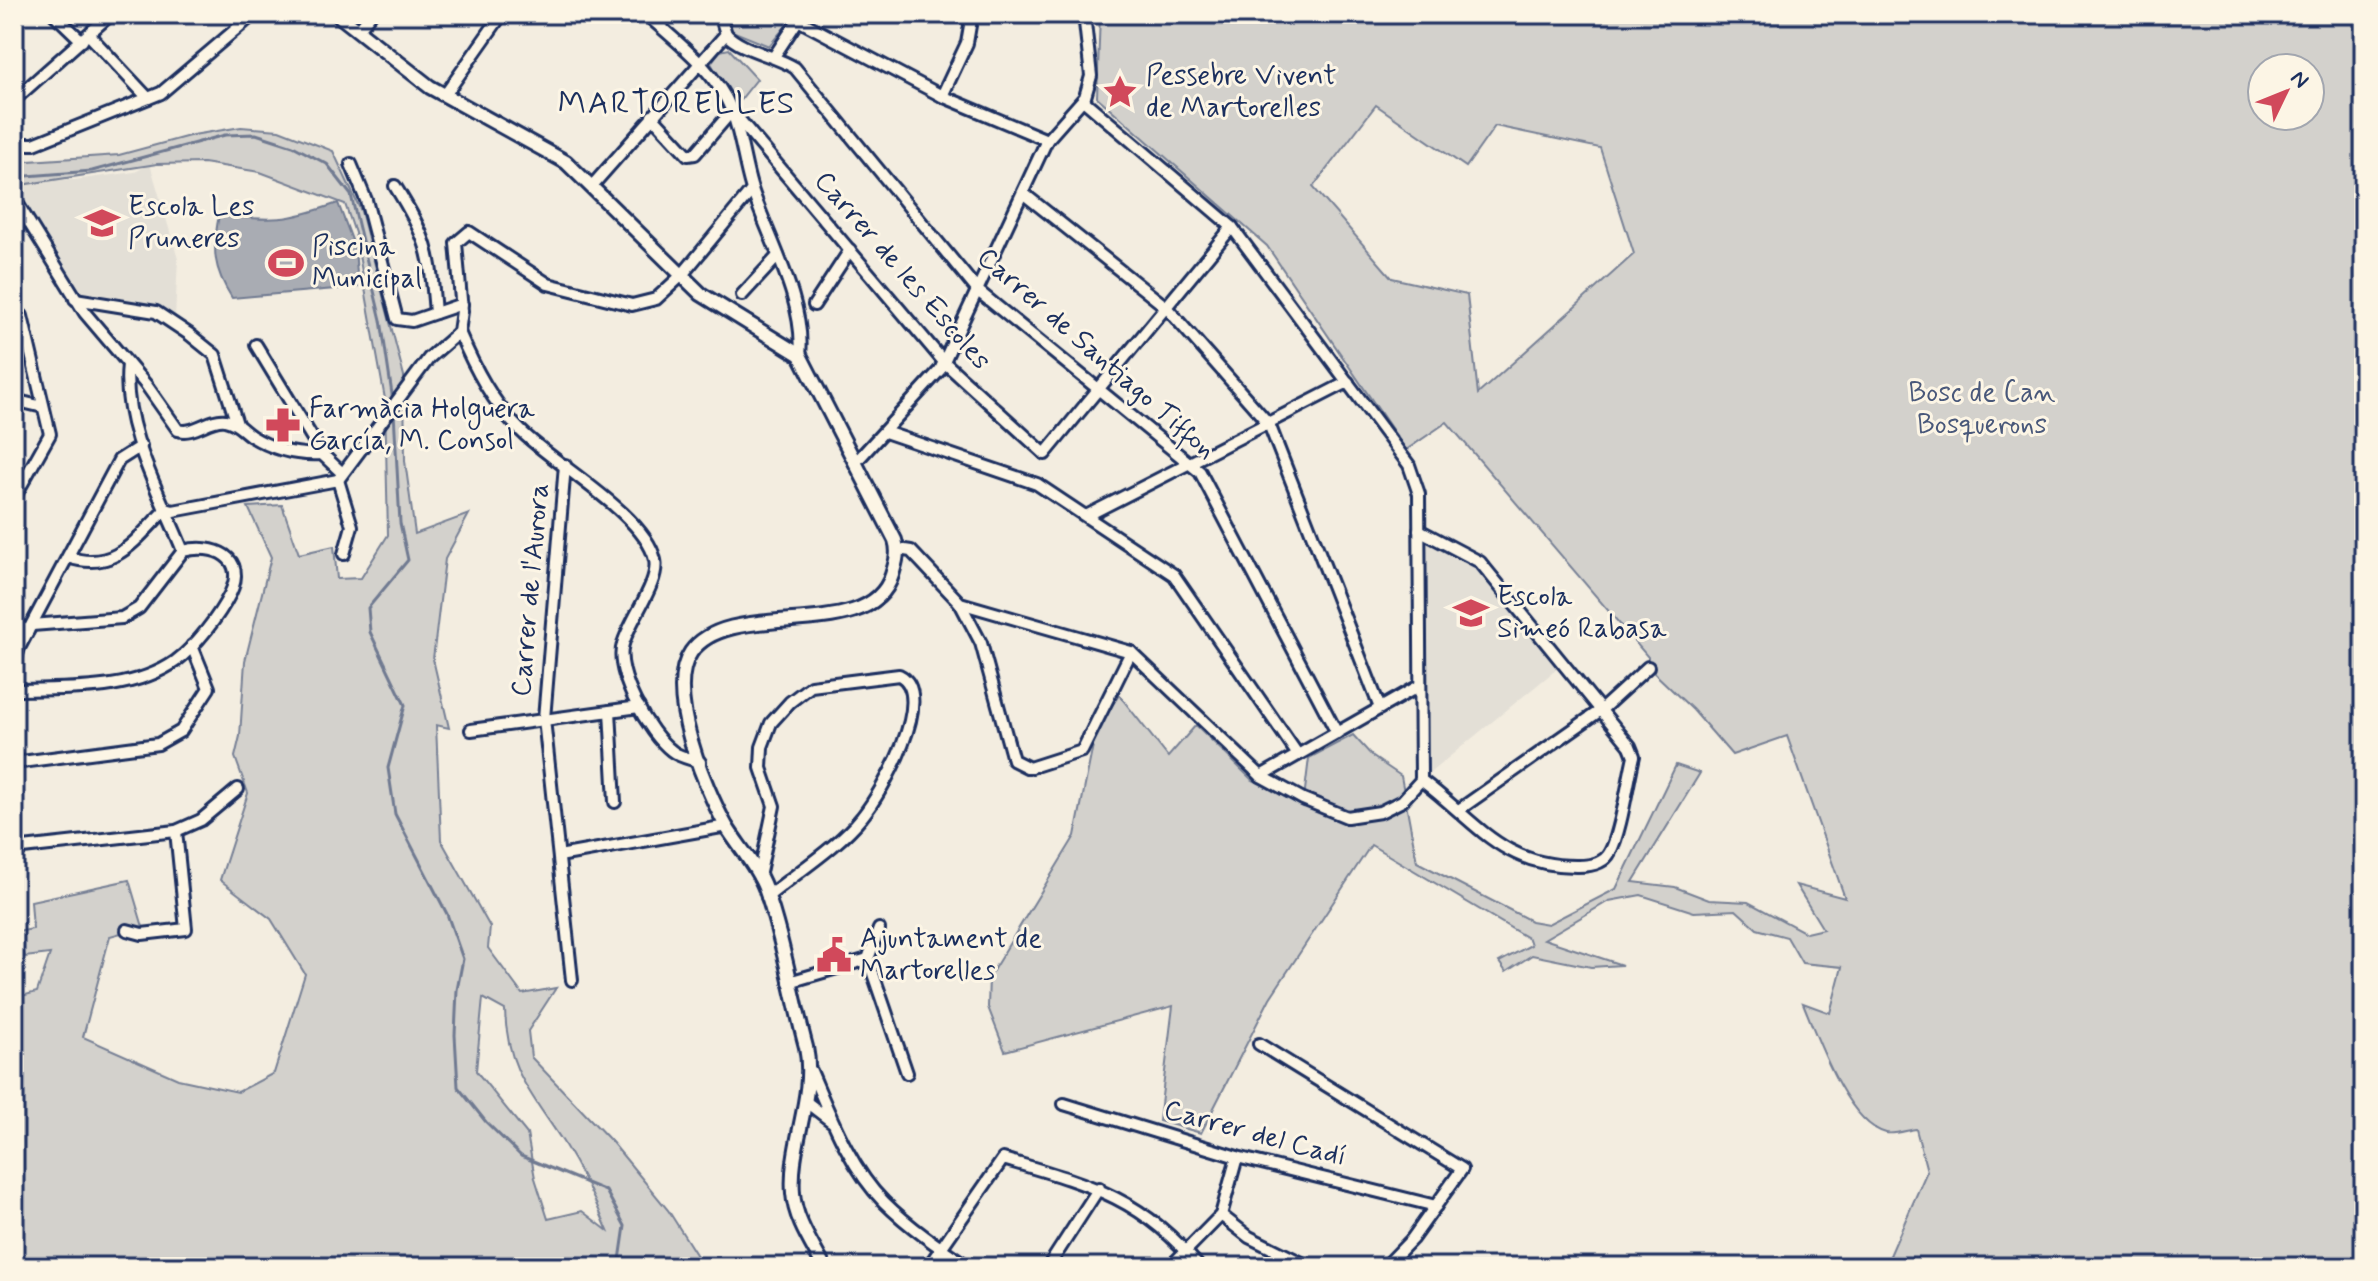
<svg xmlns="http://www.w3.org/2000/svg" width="2378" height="1281" font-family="Mynerve,sans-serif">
	<rect width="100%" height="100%" fill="#f3ede0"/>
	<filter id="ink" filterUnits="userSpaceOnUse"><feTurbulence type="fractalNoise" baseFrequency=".0125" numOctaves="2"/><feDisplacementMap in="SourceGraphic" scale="16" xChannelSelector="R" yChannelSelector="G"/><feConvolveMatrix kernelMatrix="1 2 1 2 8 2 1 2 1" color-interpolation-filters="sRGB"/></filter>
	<g filter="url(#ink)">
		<g fill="#e3dfd6">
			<polygon points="150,164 178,259 175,318 156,306 84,296 58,262 16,188 31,178 74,180 135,172"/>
			<polygon points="1419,530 1480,562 1563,664 1421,780"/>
		</g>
		<g fill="#d3d1cc" stroke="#778095" stroke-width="2" fill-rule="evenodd">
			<polygon points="726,14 796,14 769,46 732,31"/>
			<path d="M1100,14H2364V1267H1885L1927,1171L1916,1129C1908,1130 1894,1135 1886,1133C1847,1123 1817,1037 1803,1003L1830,1013L1842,967L1802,963L1787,937L1757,929L1736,910L1694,912L1641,895L1609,901L1544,939L1622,965L1591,967L1532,955L1506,972L1499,962L1531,945L1529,939L1371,845L1270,998L1201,1133L1159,1121L1173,1006L1005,1051L988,1007L989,977L1075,836L1096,730L1119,695L1168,757L1196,725L1251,779L1303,807L1309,758L1353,735L1373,757L1401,776L1417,862L1531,921L1548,924L1616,889L1676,765L1700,773L1633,882L1675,887L1709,900L1748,902L1806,933L1823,929L1796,885L1845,898L1787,736L1732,755L1693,710L1648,667V657L1447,422L1406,450L1267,246L1097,97ZM2262,68H2310V116H2262ZM1376,105L1466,167L1495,126L1600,148L1634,254L1478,394L1467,295L1392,278L1313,187Z"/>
			<polygon points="729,49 757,79 734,108 711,63 720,51"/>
			<path d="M241,127L279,130L333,151L361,211L404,376L405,461L415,534L469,514L445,559L433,659L449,728L436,725L441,840L490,927L488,948L522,994L556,988L528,1031L531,1057L611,1141L668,1210L704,1267H14V998L37,992L50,954L25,957L17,932L33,929L31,901L129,880L143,927L110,936L83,1037L178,1079L238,1092L274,1073L305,974L271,919L220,880L248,793L235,757L240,736L245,661L271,557L248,507L282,505L299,554L334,546L337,579L361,578L388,535L385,399L355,233L345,204L260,172L203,163L157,164L14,186V162L119,155L193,135ZM483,998L505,1010C507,1071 532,1094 563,1142C580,1169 596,1202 608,1231L582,1211L548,1219L535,1178L527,1134L476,1071Z"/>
		</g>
		<path fill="#a9acb3" stroke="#707a91" stroke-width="2" d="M338,203L355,248L358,287L232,298C213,268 212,250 219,215C275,221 284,222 338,203Z"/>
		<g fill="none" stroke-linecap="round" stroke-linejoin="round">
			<g stroke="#707a91" stroke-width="3">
				<polyline points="14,177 92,171 225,135 256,134 293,146 327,164 351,195 381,320 393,401"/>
				<polyline points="394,412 400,523 408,560 368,608 370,632 405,705 388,768 395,814 447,914 463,959 457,990 455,1035 458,1087 486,1122 521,1156 606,1191 625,1226 619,1267"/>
			</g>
			<g stroke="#1b2f5e" stroke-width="16">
				<g id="minor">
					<polyline points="54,14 82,41"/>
					<path d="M646,14C677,42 715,70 731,109C740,130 744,163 751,186C767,236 806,302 800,355"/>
					<polyline points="720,14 726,34"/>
					<polyline points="798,20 942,96 1047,140"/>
					<polyline points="358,30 371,14"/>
					<path d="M726,34C742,51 775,55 795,68L978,291L1200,472L1337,733"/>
					<polyline points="89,35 148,98"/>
					<polyline points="775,55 802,14"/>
					<polyline points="445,95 502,14"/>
					<polyline points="942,96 967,43 972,14"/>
					<polyline points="14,100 111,14"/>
					<polyline points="1083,100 1232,227 1409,465 1419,494 1421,780"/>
					<polyline points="652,116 688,155 695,154 732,111 944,362 1045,454 1232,227"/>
					<polyline points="14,136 22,144 34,144 161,93 254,14"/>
					<polyline points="351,164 366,200 397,319 412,321 462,304"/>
					<path d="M395,186C428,239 430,251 435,313"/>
					<polyline points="591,187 726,34"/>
					<polyline points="1024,194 1166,307 1269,424 1380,708"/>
					<path d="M14,198L85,313L147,386L178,430C194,435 209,418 225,420C237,422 242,430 251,436C274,450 296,456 322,454"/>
					<polyline points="742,295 778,256"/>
					<polyline points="75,299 156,312 189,334 215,355 237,424"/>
					<polyline points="814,305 850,250"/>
					<polyline points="14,314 22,316 50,434 14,498"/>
					<path d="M459,332C475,369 492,402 520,430C553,464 645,514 655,560C660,582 630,619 623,644C614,672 649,734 672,751C679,757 691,759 700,762"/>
					<polyline points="256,345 322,454 341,472"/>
					<path d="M128,364C121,426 160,494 183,551"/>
					<polyline points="14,400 43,407"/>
					<polyline points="885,432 1037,484 1174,575 1298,755"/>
					<polyline points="855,463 940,370 1047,140 1085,97 1091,76 1084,14"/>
					<polyline points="565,465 544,719 572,980"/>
					<polyline points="338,480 429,358 459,332 462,311 456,243 469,232 548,284 632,305 656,299 682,275 752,190"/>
					<polyline points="338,480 352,526 344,554"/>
					<polyline points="166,509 173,511 338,480"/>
					<polyline points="1086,516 1348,382"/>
					<path d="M1419,530L1480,562L1630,746L1634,756C1628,780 1621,833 1610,852C1604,864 1590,866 1578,866C1502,867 1476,821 1421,780"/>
					<polyline points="898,549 911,551 960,603 1131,652 1261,776 1303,799 1347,817 1380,812 1402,801 1421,780"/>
					<path d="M68,557C115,573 135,540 166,509"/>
					<polyline points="960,603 981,643 1013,760 1029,768 1082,751 1131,652"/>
					<polyline points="14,624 28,631"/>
					<polyline points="32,625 122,618 139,608 183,551"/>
					<polyline points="14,665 19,648 119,460 141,446"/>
					<path d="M14,690C66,688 131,693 176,661C196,646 219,616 230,594C248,557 214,543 183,551"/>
					<polyline points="610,711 615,802"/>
					<polyline points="471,730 639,707"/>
					<polyline points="14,763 158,744 181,731 209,688 192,646"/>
					<polyline points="1261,776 1419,686"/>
					<polyline points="1460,809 1601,710 1648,667"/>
					<polyline points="14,849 176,831 201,820 238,789"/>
					<polyline points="559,856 727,826"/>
					<path d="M759,877L774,806L761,768L762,747L771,723L790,702L811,686L899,675C938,694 882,793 862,817C839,846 796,873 767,897"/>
					<polyline points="879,929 868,959 907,1073"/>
					<polyline points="127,930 142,934 186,929 176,831"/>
					<polyline points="789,982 868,959"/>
					<polyline points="1259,1044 1462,1169 1412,1239 1385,1267"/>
					<path d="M811,1071C830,1115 850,1168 884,1202C909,1227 940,1248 969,1267"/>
					<polyline points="805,1101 831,1121"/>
					<polyline points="1064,1104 1237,1157 1436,1206"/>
					<polyline points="1221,1215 1249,1237 1310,1267"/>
					<path d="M928,1267L1003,1159C1085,1183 1143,1197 1199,1267"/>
					<polyline points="1048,1267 1099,1188"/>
					<polyline points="1170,1267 1221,1215 1237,1157"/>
				</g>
			</g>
			<g stroke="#1b2f5e" stroke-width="18">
				<path id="tertiary" d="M337,14L430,87L566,162L701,294L800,355L895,540C899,552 896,562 892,575C870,647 730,596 691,652C664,691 705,788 726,826C738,846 757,866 765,888C783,938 792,995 806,1047C816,1096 789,1144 793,1193C795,1220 812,1244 824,1267"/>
			</g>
			<use href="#minor" stroke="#fcf5e5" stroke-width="10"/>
			<use href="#tertiary" stroke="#fcf5e5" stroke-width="12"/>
		</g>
	</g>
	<defs>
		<g id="sight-bare" transform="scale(2.76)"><path d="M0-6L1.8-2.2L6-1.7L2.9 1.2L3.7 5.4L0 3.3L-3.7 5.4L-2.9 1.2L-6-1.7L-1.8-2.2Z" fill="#d1495b" stroke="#fcf5e5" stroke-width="2.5" paint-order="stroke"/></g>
		<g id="school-bare" transform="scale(2.76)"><path d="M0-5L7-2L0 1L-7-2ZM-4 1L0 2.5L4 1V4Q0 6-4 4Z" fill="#d1495b" stroke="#fcf5e5" stroke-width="2.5" paint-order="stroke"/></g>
		<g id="stadium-bare" transform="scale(2.76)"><path d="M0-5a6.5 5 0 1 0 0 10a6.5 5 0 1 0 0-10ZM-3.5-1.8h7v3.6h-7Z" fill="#d1495b" stroke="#fcf5e5" stroke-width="2.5" paint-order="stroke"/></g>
		<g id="pharmacy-bare" transform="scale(2.76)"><path d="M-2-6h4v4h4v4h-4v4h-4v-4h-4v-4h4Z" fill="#d1495b" stroke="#fcf5e5" stroke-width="2.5" paint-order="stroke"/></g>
		<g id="civic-bare" transform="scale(2.76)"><path d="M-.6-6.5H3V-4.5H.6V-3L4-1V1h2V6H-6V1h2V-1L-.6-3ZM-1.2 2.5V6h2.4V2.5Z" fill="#d1495b" stroke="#fcf5e5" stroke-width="2.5" paint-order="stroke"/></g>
	</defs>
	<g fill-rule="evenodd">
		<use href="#sight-bare" x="1120" y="92"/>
		<use href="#school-bare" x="102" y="223"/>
		<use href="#stadium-bare" x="286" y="263"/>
		<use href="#pharmacy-bare" x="283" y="425"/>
		<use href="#school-bare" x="1471" y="613"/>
		<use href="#civic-bare" x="834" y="955"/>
	</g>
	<g text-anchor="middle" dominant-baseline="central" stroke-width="6" stroke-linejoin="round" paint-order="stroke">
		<g font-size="28" fill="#1b2f5e" stroke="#fcf5e5" text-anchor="start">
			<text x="1146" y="76">Pessebre Vivent<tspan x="1146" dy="32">de Martorelles</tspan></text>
			<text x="128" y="207">Escola Les<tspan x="128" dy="32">Pruneres</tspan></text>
			<text x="312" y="247">Piscina<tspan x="312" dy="32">Municipal</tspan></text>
			<text x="309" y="409">Farmàcia Holguera<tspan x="309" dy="32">García, M. Consol</tspan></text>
			<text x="1497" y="597">Escola<tspan x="1497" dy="32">Simeó Rabasa</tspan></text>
			<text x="860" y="939">Ajuntament de<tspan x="860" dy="32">Martorelles</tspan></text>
		</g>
		<g font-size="28" fill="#1b2f5e" stroke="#fcf5e5">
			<text transform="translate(902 271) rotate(49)">Carrer de les Escoles</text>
			<text transform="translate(1096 354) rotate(41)">Carrer de Santiago Tiffon</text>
			<text transform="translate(531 590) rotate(-85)">Carrer de l'Aurora</text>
			<text transform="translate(1255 1134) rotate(15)">Carrer del Cadí</text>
		</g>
		<g font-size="28" fill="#49587a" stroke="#fcf5e5">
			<text x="1982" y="393">Bosc de Can<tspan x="1982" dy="32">Bosquerons</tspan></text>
		</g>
		<g font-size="32" letter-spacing="2" fill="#1b2f5e" stroke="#fcf5e5">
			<text x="677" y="104">MARTORELLES</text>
		</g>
	</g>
	<rect width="2378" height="1281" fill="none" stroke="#fcf5e5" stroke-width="48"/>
	<rect x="24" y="24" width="2330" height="1233" fill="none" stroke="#1b2f5e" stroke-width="3" filter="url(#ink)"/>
	<g transform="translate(2286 92) rotate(47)"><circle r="38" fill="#fcf5e5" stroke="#a2a6af" stroke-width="2"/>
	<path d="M0-6L14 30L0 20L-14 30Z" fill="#d1495b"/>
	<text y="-12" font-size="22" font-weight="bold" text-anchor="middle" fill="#1b2f5e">N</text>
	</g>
</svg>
